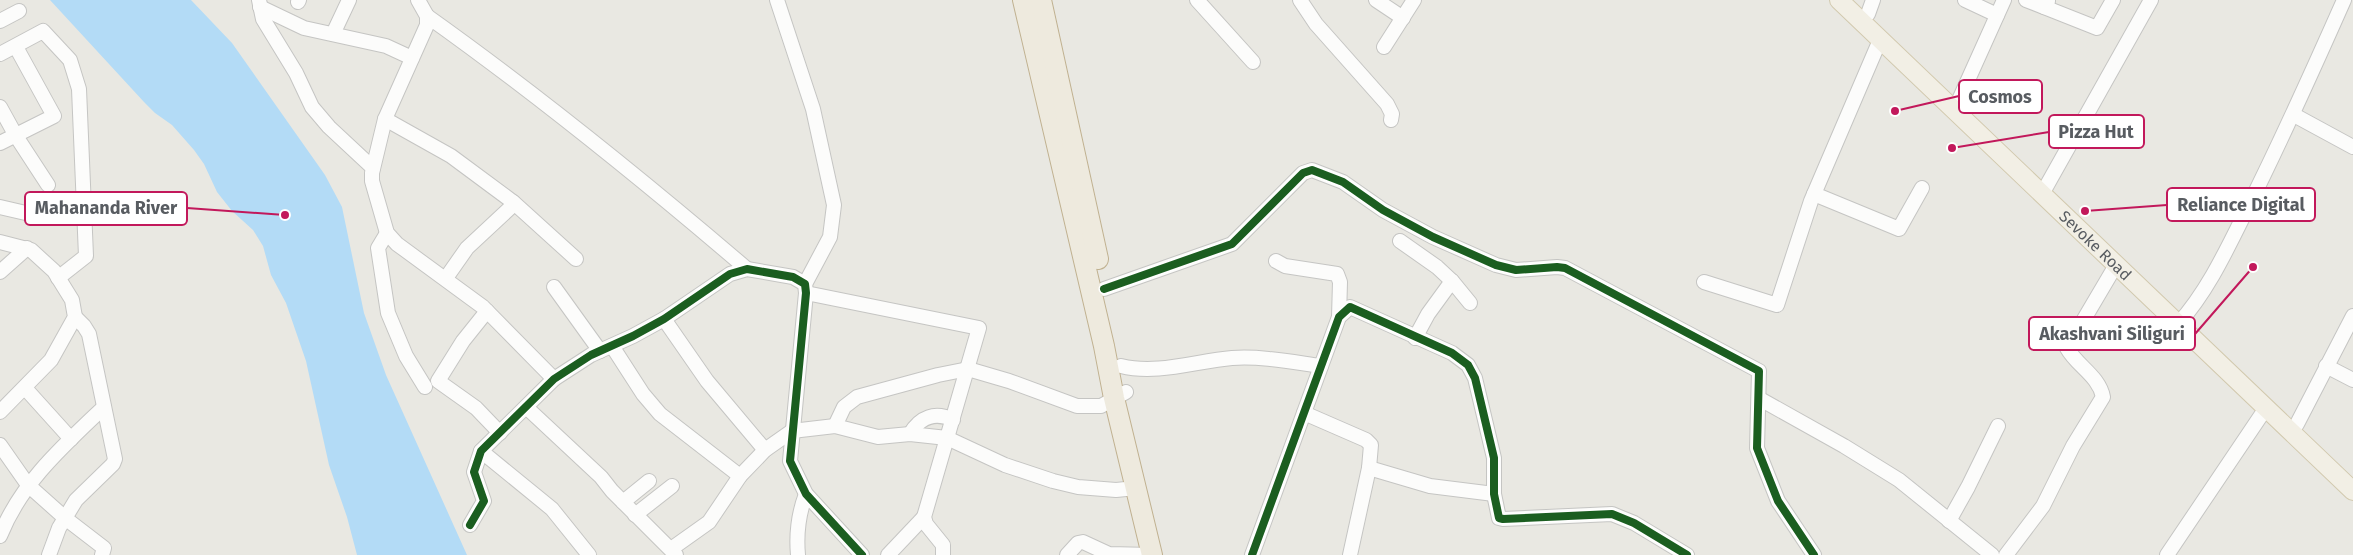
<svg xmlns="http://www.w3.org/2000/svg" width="2353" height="555" font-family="'Fira Sans',sans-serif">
	<rect width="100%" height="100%" fill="#e9e8e2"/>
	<polygon fill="#b3dbf6" points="50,0 191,0 232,43 325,175 342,207 364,313 386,375 467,555 357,555 347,517 329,465 306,361 286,303 271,275 263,246 253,230 232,211 217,192 204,164 194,150 172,125 155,113 144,102"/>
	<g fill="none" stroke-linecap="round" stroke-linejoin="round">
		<g stroke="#c5c5c3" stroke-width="16">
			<g id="minor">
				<polyline points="259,0 263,19 296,73 312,107 329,127 373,168"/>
				<polyline points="418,0 427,16 427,25 385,119 372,173 372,181 387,233 397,244 483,307 554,379"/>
				<polyline points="777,0 813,109 834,205 830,237 805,284"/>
				<polyline points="1197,0 1253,62"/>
				<polyline points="1300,0 1316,24 1387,104 1392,114 1391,120"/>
				<polyline points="1376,0 1403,18"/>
				<polyline points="1965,0 1997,15"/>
				<polyline points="2026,0 2044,7 2048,1"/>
				<polyline points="298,2 299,0"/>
				<polyline points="260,7 304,28 386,46 412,58"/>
				<polyline points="2044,7 2097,28 2113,0"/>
				<polyline points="1868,14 1873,0"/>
				<path d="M427,16C538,95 644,181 747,269"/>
				<polyline points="0,21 19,11"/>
				<polyline points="333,34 349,0"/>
				<polyline points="1384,47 1414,0"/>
				<polyline points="0,54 43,31 70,60 79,89 86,256 58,278"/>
				<polyline points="1959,100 2004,0"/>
				<polyline points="0,107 16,136 48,185"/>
				<polyline points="2294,115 2353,147"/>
				<polyline points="385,119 451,156 513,202 511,207 467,248 446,278"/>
				<polyline points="0,143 54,116 16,47"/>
				<polyline points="1814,194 1899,229 1922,188"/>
				<polyline points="2042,194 2151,0"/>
				<polyline points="513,202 576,259"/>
				<polyline points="0,207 43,217"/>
				<polyline points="387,233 378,248 388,313 406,356 425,387"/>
				<polyline points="1400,241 1437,267 1452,281"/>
				<polyline points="0,242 31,250 54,271 72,300 75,317 51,360 0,412"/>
				<polyline points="1276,261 1285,266 1337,274 1340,282 1339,317"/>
				<polyline points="0,272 27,248"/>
				<polyline points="1704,282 1777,305 1811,201 1880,40"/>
				<polyline points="554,287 600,351"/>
				<polyline points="1104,289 1232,244 1303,173 1312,170 1343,182 1383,210 1433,237 1496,265 1516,270 1557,267 1565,268 1759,371 1757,448 1778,501 1814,555"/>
				<polyline points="806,293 979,328 924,517 926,524 943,545 943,555"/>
				<polyline points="487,311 463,341 438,381 476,408 500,433"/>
				<polyline points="664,319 707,381 765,450"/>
				<path d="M2178,324C2208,291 2228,247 2248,207C2282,139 2313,70 2344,0"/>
				<polyline points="1415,338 1428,314 1452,281 1470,303"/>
				<polyline points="612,346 643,394 660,414 740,476"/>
				<path d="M1121,366C1157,375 1196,361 1232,358C1262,356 1292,362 1321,366"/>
				<polyline points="2326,366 2353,380"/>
				<polyline points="25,388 71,439"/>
				<polyline points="1760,399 1844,446 1899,480 1992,555"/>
				<polyline points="526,407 601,477 612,491 676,555"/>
				<polyline points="1304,413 1366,440 1371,445 1369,468 1350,555"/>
				<polyline points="835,426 844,407 857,397 938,375 968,369 1009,381 1077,406 1101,406 1126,392"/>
				<polyline points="2291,432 2297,424 2353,316"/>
				<path d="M910,434C920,417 935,411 953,420"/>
				<polyline points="0,445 28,485 65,518 104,548 102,555"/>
				<polyline points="481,451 552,509 589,555"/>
				<polyline points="1369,468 1430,486 1494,494"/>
				<polyline points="623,502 649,481"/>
				<polyline points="635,515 672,486"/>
				<polyline points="1949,521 1968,487 1998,426"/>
				<polyline points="470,525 484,501 474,472 481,451 554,379 591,355 633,336 664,319 730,274 747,269 793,277 805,284 806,293 790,461 806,494 862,555"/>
				<path d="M0,536C21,483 63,446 104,407"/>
				<polyline points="671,549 709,522 740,476 765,450 792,431 835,426 878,437 910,434 947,438 1005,465 1053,481 1078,487 1116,490 1136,488"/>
				<polyline points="49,555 59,528 76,500 113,464 115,459 89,334 84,326 75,317"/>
				<path d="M798,555C796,533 798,515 806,494"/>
				<polyline points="888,555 924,517"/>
				<polyline points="1067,555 1078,543 1083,542 1109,554 1151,555"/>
				<polyline points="1252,555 1339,317 1350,307 1452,353 1468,365 1475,378 1494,458 1494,494 1499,518 1503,519 1612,514 1634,523 1687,555"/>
				<path d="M2006,555L2043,506L2073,446L2103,397C2099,376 2077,366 2067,348L2116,265"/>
				<polyline points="2167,555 2266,408"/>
			</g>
		</g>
		<g stroke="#d2c9ae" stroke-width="20">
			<g id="major">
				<path id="s1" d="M1839,0L2353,491"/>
			</g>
		</g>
		<g stroke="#c0b190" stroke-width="22">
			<g id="highway">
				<polyline points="1023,0 1104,346 1114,398 1152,555"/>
				<polyline points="1041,0 1098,259"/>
			</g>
		</g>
		<use href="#minor" stroke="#fcfcfb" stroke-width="14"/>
		<use href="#major" stroke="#f2efe5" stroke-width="18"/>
		<use href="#highway" stroke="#eeeade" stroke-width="20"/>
		<g stroke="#fff" stroke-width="11">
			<g id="cycleway">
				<polyline points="1104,289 1232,244 1303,173 1312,170 1343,182 1383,210 1433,237 1496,265 1516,270 1557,267 1565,268 1759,371 1757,448 1778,501 1814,555"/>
				<polyline points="470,525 484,501 474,472 481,451 554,379 591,355 633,336 664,319 730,274 747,269 793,277 805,284 806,293 790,461 806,494 862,555"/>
				<polyline points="1252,555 1339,317 1350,307 1452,353 1468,365 1475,378 1494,458 1494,494 1499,518 1503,519 1612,514 1634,523 1687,555"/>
			</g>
		</g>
		<use href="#cycleway" stroke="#1b5e20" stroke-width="8"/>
	</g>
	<g text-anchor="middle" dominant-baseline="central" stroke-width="4" stroke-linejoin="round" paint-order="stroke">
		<g font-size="16" fill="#585c61" stroke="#fff">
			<text stroke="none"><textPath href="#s1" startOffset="355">Sevoke Road</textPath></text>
		</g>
	</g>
	<path fill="none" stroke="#c2185b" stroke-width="2" d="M1895 111L1959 96M1952 148L2049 132M2085 211L2167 205M285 215L187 208M2253 267L2195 334"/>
	<g fill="#c2185b" stroke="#fff" stroke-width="2">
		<circle cx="1895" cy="111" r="5"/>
		<circle cx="1952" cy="148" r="5"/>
		<circle cx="2085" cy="211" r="5"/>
		<circle cx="285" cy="215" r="5"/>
		<circle cx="2253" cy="267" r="5"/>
	</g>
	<g fill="#fff" stroke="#c2185b" stroke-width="2">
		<rect x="1959" y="80" width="83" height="33" rx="5"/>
		<rect x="2049" y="115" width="95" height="33" rx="5"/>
		<rect x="2167" y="188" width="148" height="33" rx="5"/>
		<rect x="25" y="192" width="162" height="33" rx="5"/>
		<rect x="2029" y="317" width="166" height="33" rx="5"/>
	</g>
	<g font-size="18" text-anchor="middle" font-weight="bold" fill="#585c61">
		<text x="2000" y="103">Cosmos</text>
		<text x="2096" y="138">Pizza Hut</text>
		<text x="2241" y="211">Reliance Digital</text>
		<text x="106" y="214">Mahananda River</text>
		<text x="2112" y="340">Akashvani Siliguri</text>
	</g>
</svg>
